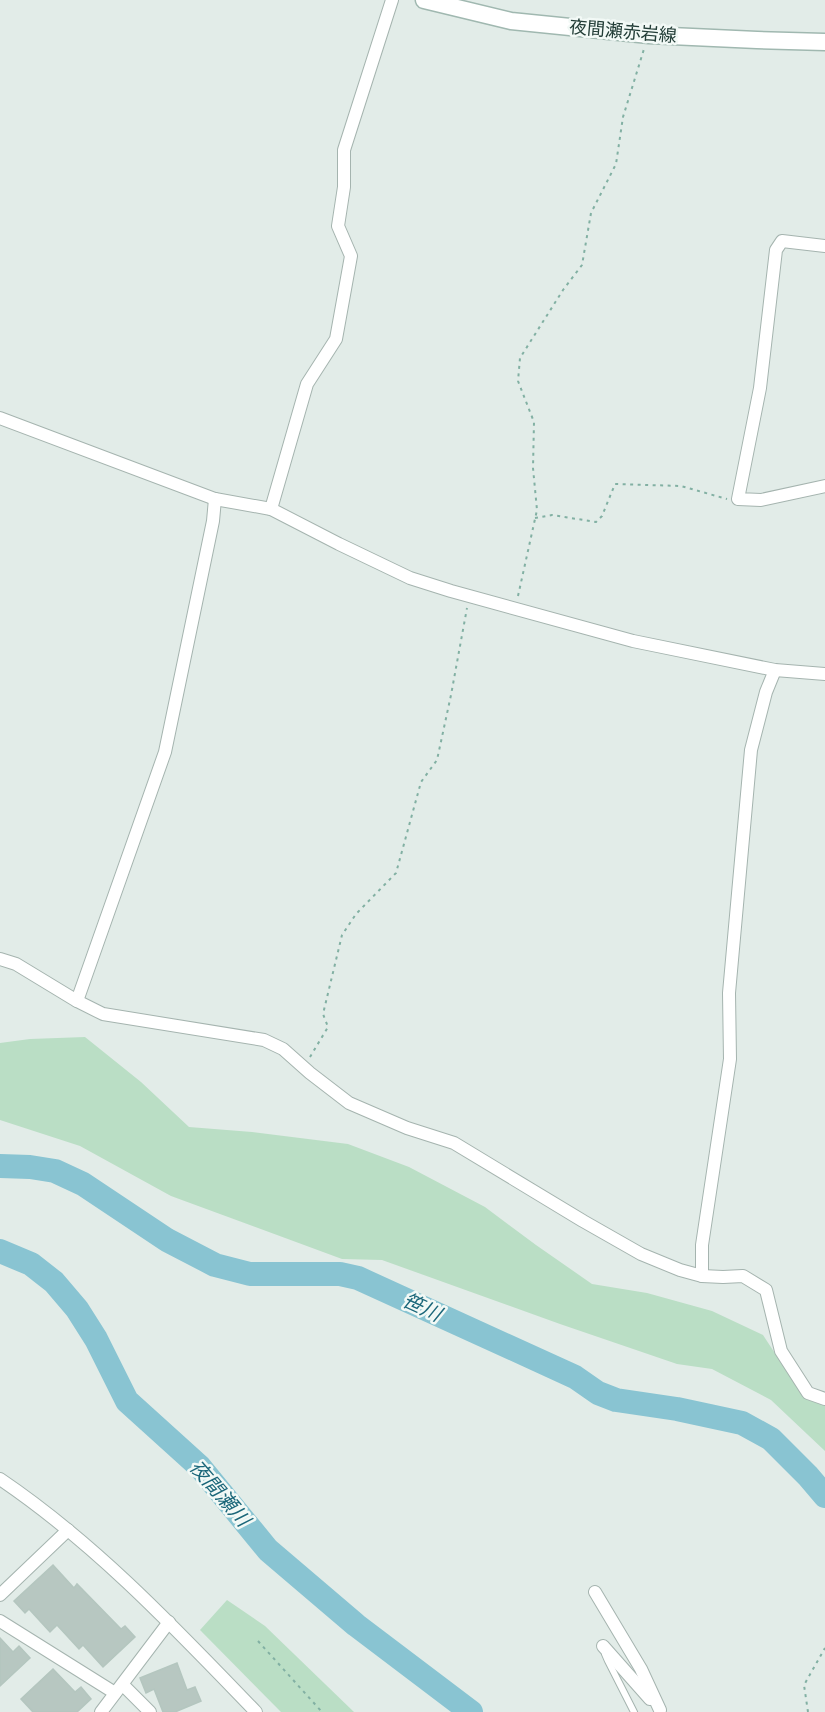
<svg xmlns="http://www.w3.org/2000/svg" width="825" height="1712" font-family="'Space Grotesk','Noto Sans JP',sans-serif">
	<rect width="100%" height="100%" fill="#e2ece8"/>
	<g fill="#badec5">
		<polygon points="85,1037 141,1082 189,1127 252,1132 348,1144 409,1167 485,1207 536,1245 592,1284 647,1293 712,1311 763,1335 801,1393 825,1405 825,1451 771,1400 712,1369 677,1364 560,1324 382,1260 342,1259 171,1196 80,1146 0,1120 0,1043 30,1039"/>
		<polygon points="227,1600 265,1626 354,1712 281,1712 200,1630"/>
	</g>
	<g fill="none" stroke-linecap="round" stroke-linejoin="round">
		<g stroke="#89c4d2" stroke-width="24">
			<polyline points="0,1166 30,1167 55,1171 83,1184 167,1240 215,1265 250,1274 340,1274 358,1278 575,1377 598,1393 616,1400 677,1409 742,1423 771,1439 808,1476 825,1496"/>
			<polyline points="0,1251 31,1264 54,1282 77,1309 96,1339 127,1401 200,1467 268,1550 356,1625 471,1712"/>
		</g>
	</g>
	<g fill="#b7c7c1" stroke="#b4c6bf" stroke-width="1.5">
		<polygon points="53,1565 74,1588 77,1584 121,1629 125,1626 135,1637 103,1667 83,1645 79,1649 57,1625 50,1632 29,1609 25,1613 14,1601"/>
		<polygon points="0,1638 13,1652 19,1646 30,1658 0,1686"/>
		<polygon points="177,1663 187,1690 195,1687 201,1701 175,1712 163,1712 154,1689 146,1693 140,1678"/>
		<polygon points="53,1669 75,1692 81,1687 91,1699 77,1712 33,1712 21,1699"/>
	</g>
	<g fill="none" stroke-linecap="round" stroke-linejoin="round">
		<g stroke="#a5b4af" stroke-width="8">
			<polyline id="lane" points="605,1654 608,1661 634,1712"/>
		</g>
		<g stroke="#a5b4af" stroke-width="14">
			<g id="street">
				<polyline points="825,246 782,241 776,250 760,388 738,499 761,500 825,486"/>
				<polyline points="0,418 215,499 271,509 339,544 410,578 451,591 633,641 775,670 825,674"/>
				<polyline points="271,509 307,384 336,339 351,256 338,226 344,187 344,150 392,0"/>
				<polyline points="0,959 16,964 77,1001 103,1014 264,1040 283,1049 310,1073 349,1103 407,1128 454,1143 583,1221 641,1254 680,1270 702,1276 723,1277 743,1276 766,1290 781,1351 808,1393 825,1399"/>
				<polyline points="77,1001 165,752 213,521 215,499"/>
				<polyline points="702,1276 702,1245 730,1059 729,993 751,750 766,692 775,670"/>
				<path d="M0,1479C96,1544 176,1629 256,1712"/>
				<polyline points="595,1592 641,1669 660,1710"/>
				<polyline points="0,1595 68,1530"/>
				<polyline points="0,1621 115,1693"/>
				<polyline points="603,1646 650,1699"/>
				<polyline points="123,1685 150,1712"/>
				<polyline points="101,1712 169,1622"/>
			</g>
		</g>
		<g stroke="#a0b8b0" stroke-width="19">
			<polyline id="secondary" points="424,0 511,21 649,35 757,40 825,42"/>
		</g>
		<g stroke="#82b0a3" stroke-width="2" stroke-dasharray="3 4.5" stroke-linecap="butt">
			<polyline points="535,518 552,515 596,522 602,516 615,484 681,486 727,499"/>
			<polyline points="518,596 537,510 533,468 534,422 518,381 520,358 563,290 582,265 591,213 616,164 623,117 644,49"/>
			<polyline points="310,1057 328,1027 323,1014 342,935 356,914 396,873 421,782 437,760 451,695 467,608"/>
			<polyline points="258,1641 322,1712"/>
			<polyline points="808,1712 804,1685 825,1648"/>
		</g>
		<use href="#lane" stroke="#fff" stroke-width="6"/>
		<use href="#street" stroke="#fff" stroke-width="12"/>
		<use href="#secondary" stroke="#fff" stroke-width="16"/>
	</g>
	<g text-anchor="middle" dominant-baseline="central" stroke-width="5" stroke-linejoin="round" paint-order="stroke">
		<g font-size="18" fill="#223d37" stroke="#f2f9f6">
			<text transform="translate(623 31) rotate(5)">夜間瀬赤岩線</text>
		</g>
		<g font-size="20" font-style="italic" fill="#1b677a" stroke="#f2f9f6">
			<text transform="translate(422 1307) rotate(25)">笹川</text>
			<text transform="translate(220 1493) rotate(49)">夜間瀬川</text>
		</g>
	</g>
</svg>
